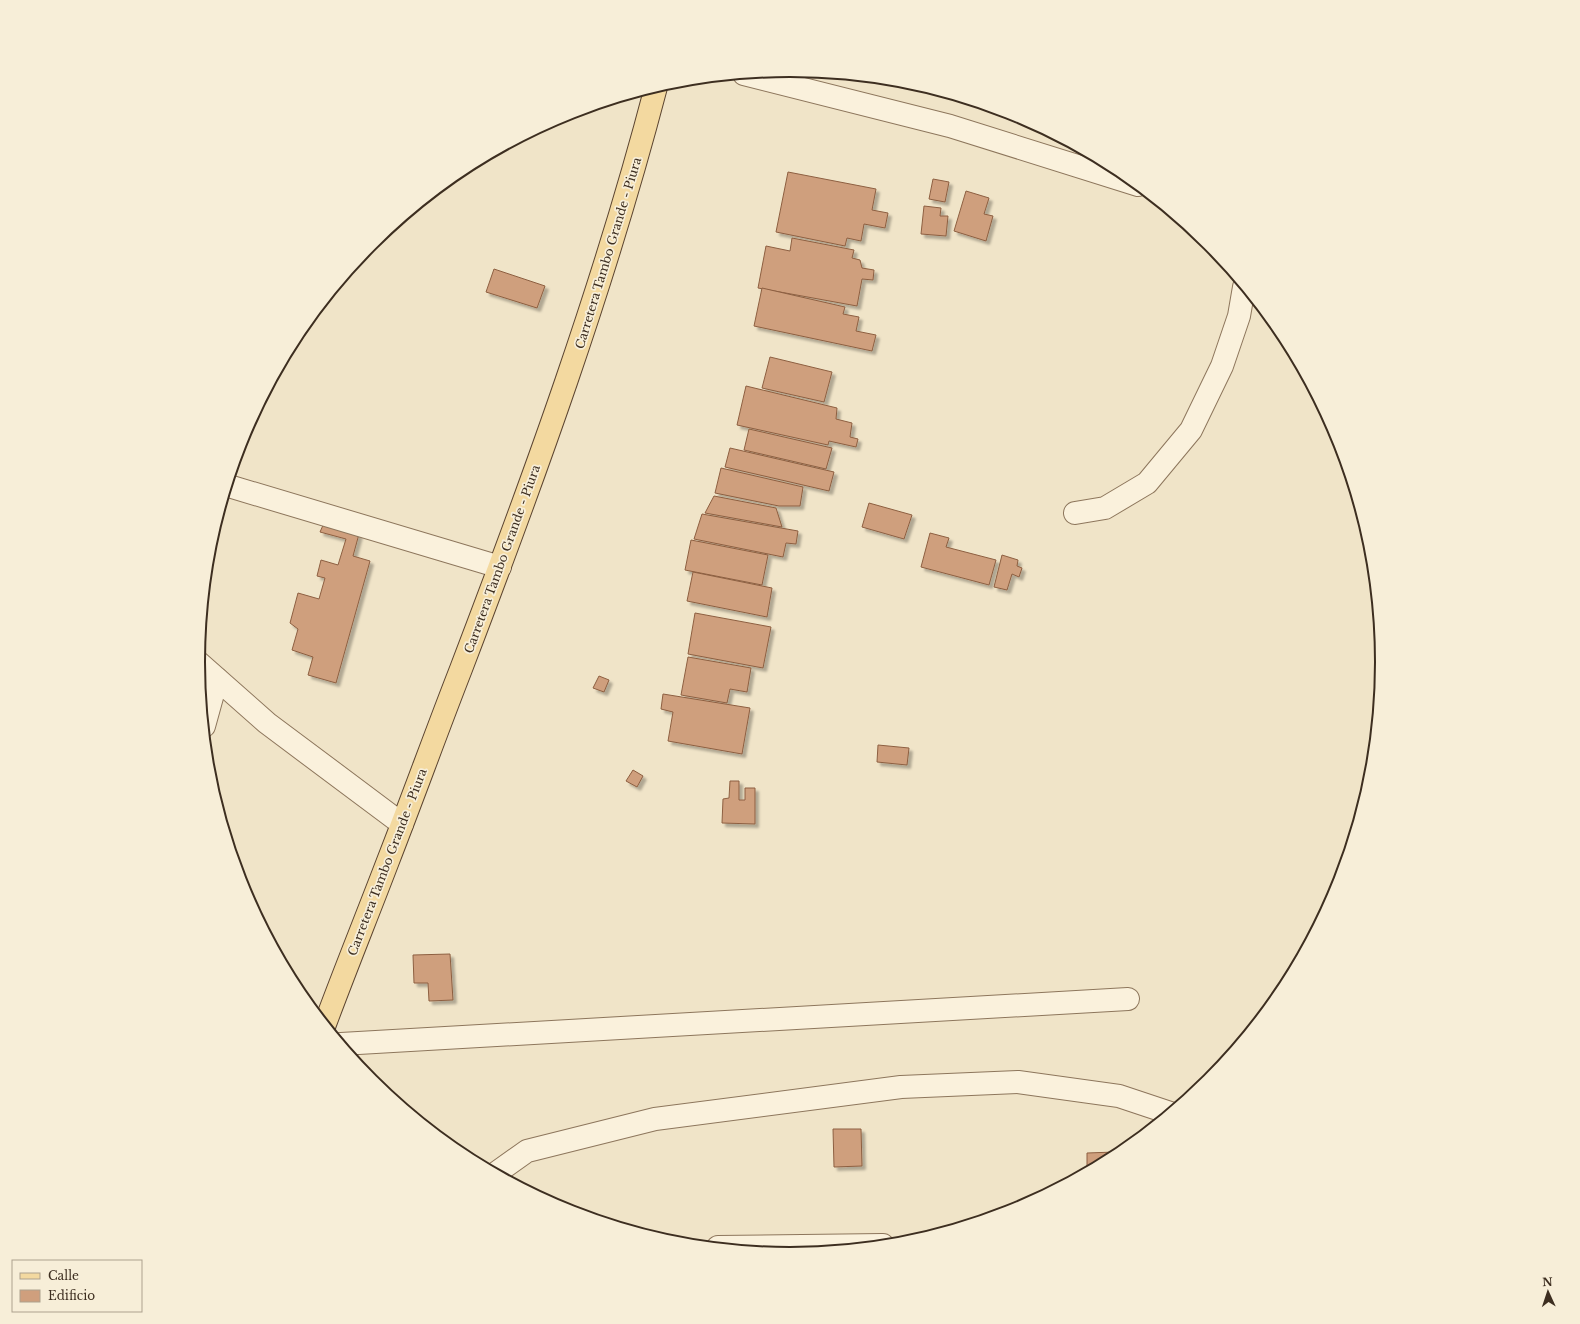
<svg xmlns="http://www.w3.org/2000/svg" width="1580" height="1324" font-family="'Libre Baskerville',serif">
	<defs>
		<filter id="shadow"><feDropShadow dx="3.5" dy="3.5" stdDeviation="1" flood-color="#0004"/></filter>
	</defs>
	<rect width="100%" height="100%" fill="#f0e4c8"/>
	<g fill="#cf9f7d" stroke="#8d5f41" filter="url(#shadow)">
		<polygon points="788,172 876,189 872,210 888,213 885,228 864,224 861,241 847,238 845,246 776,232"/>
		<polygon points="933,179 949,182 945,202 929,199"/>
		<polygon points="966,191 989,198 984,214 993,216 986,241 954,231"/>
		<polygon points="924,206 941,208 940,216 948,216 946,236 921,234"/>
		<polygon points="792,238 854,250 852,258 860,260 862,268 874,270 873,280 862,279 857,306 758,288 766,246 790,251"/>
		<polygon points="494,269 545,286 537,308 486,292"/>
		<polygon points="762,288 845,307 843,314 859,317 856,331 876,335 872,351 754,326"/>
		<polygon points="770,357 832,372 824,402 762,388"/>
		<polygon points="746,386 837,408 836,419 852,423 850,437 858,439 856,447 829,441 828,445 737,425"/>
		<polygon points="749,429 832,448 826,469 744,450"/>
		<polygon points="730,448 834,472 829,491 725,467"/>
		<polygon points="721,468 803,487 800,506 779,506 715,493"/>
		<polygon points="714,496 776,508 782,527 705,513"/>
		<polygon points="869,503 912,515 904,539 862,527"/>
		<polygon points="702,514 798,531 796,544 786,543 783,557 694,539"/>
		<polygon points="324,523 359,534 353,556 370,561 336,683 308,675 313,657 292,650 298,629 290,623 298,593 319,599 325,578 317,576 321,560 338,565 346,539 320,532"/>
		<polygon points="930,533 949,538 946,547 996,560 989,585 921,567"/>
		<polygon points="691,540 768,555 762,585 685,570"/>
		<polygon points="1002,555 1018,560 1017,566 1022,568 1019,577 1012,574 1007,590 994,587"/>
		<polygon points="693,572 772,588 767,617 687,601"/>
		<polygon points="695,613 771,627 763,668 688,654"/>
		<polygon points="688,657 751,668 747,692 730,689 727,703 681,695"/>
		<polygon points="599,676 609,680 604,692 593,688"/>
		<polygon points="663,694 750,708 742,754 668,741 673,712 661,709"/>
		<polygon points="878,745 909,748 907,765 877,762"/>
		<polygon points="633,770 643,776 637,787 626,781"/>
		<polygon points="730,781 739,781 739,800 745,800 745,788 755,788 755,824 722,823 723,799 729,798"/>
		<polygon points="450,954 453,1000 429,1001 428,983 414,983 413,955"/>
		<polygon points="833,1129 861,1129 862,1166 834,1167"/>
		<polygon points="1115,1152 1115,1156 1087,1171 1087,1153"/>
	</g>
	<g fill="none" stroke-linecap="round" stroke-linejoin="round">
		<g stroke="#8d765c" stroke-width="24">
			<g id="minor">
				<polyline points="744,74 950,126 1138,185"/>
				<polyline points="232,487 500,567"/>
				<polyline points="1075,513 1105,508 1147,483 1191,430 1222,366 1239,316 1244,287"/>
				<polyline points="198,662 267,723 402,824"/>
				<polyline points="204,726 217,679"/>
				<polyline points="341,1044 1128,999"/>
				<polyline points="496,1173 527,1151 655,1119 901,1087 1018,1082 1119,1096 1170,1113"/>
				<polyline points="718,1247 883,1245"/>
			</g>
		</g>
		<g stroke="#5b4430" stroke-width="24">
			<path id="major" d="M325,1024C345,970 367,916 388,861C413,797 436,733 461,669C534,478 604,286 656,87"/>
		</g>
		<use href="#minor" stroke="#faf1dc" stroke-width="22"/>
		<use href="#major" stroke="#f3d9a0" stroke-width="22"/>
	</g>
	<g text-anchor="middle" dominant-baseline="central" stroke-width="3.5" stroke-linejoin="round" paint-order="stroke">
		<g font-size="12" fill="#3d2e20" stroke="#f7eed8">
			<text transform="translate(608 253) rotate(-73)">Carretera Tambo Grande - Piura</text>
			<text transform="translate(502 559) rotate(-70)">Carretera Tambo Grande - Piura</text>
			<text transform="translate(387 862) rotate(-69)">Carretera Tambo Grande - Piura</text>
		</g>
	</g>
	<path d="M0 0H1580V1324H0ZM205 662a585 585 0 1 1 1170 0a585 585 0 1 1-1170 0Z" fill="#f7eed8" fill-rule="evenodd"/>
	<path fill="none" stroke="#3d2e20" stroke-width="2" d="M205 662a585 585 0 1 1 1170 0a585 585 0 1 1-1170 0Z"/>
	<rect x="12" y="1260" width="130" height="52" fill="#f7eed8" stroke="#ada18e"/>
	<rect x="20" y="1273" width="20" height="6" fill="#f3d9a0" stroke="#ada18e"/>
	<text x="48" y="1280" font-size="12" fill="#3d2e20">Calle</text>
	<rect x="20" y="1290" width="20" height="12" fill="#cf9f7d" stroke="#ada18e"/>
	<text x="48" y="1300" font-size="12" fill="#3d2e20">Edificio</text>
	<g transform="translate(1548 1292) rotate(357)" stroke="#f7eed8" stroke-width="3" paint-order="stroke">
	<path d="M0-3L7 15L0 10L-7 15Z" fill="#3d2e20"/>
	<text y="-6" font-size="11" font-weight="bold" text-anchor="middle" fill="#3d2e20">N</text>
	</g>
</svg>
